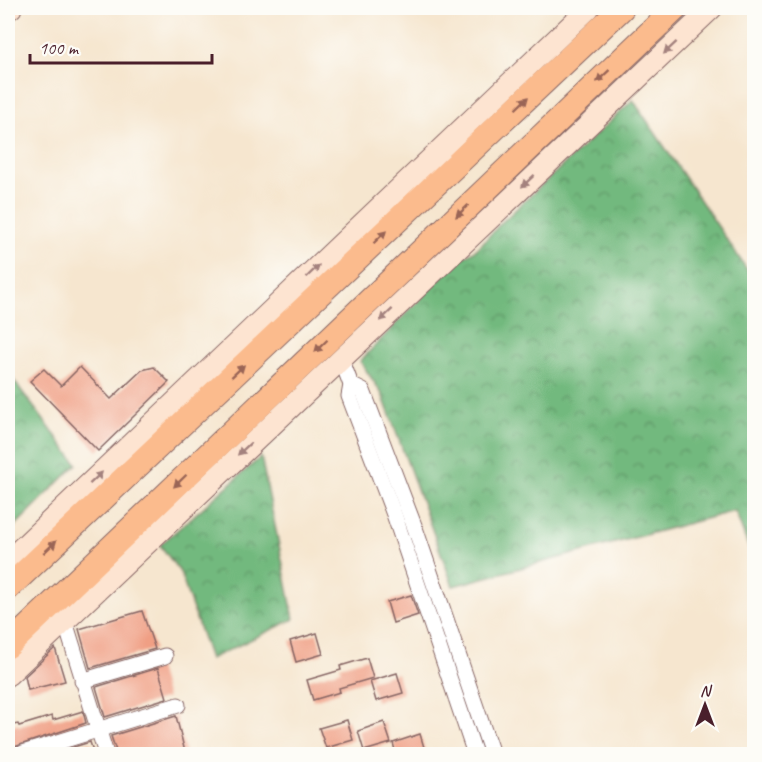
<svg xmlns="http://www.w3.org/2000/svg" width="762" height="762" font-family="Caveat,sans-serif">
	<defs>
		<pattern id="forest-crowns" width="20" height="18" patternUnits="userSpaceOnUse" patternTransform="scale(1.5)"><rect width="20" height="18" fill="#72b97e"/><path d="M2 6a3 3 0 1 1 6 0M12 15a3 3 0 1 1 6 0" fill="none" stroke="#609667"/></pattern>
	</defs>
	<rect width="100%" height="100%" fill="#fdfcf7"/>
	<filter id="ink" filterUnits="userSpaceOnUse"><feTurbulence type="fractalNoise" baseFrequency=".0167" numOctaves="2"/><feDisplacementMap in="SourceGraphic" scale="12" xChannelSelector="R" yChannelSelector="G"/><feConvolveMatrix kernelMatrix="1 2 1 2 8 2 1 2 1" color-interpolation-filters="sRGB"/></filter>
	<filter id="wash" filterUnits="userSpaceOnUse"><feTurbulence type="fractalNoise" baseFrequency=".008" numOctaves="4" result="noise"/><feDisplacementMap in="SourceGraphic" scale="24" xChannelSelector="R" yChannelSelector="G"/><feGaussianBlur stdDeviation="1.35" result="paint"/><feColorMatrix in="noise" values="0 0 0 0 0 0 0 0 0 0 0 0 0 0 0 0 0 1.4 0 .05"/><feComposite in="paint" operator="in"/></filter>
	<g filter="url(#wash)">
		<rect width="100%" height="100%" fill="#f6e6cf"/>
		<g fill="url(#forest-crowns)" stroke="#5e6c54" stroke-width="1.5">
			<polygon points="633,100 754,280 754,562 735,511 453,586 382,394 360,361 457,261 477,249 501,223"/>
			<polygon points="8,373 77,464 8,533"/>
			<polygon points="261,457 294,619 210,659 180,572 160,545"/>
		</g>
		<g id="blocks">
			<g fill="#f09f84">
				<polygon points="80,367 111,399 142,370 154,367 169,382 98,451 30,381 44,369 61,386"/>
				<polygon points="411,595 418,615 393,623 387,602"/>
				<polygon points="142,611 155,649 90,668 79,629"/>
				<polygon points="317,633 323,654 296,662 290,641"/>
				<polygon points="55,648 65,681 28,690 25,676"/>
				<polygon points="367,658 373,678 339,688 340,692 313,700 307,680 341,670 340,666"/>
				<polygon points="158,668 167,698 105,717 96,687"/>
				<polygon points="397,673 403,693 376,701 370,681"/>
				<polygon points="83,711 86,723 8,749 8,726 18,724 19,726 52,716 53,720"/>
				<polygon points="176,716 185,752 176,754 117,754 111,736"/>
				<polygon points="347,720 353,740 326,748 319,728"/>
				<polygon points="384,722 391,743 364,751 358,731"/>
				<polygon points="420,734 426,754 396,754 393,743"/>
				<polygon points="90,742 94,754 51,754"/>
			</g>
		</g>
	</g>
	<g filter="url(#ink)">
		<use href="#blocks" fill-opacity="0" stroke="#866564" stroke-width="1.5"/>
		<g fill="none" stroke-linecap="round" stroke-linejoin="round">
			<g stroke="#866564" stroke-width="17">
				<g id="street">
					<polyline points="341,358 351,385 349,396 395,517 475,754"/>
					<polyline points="351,385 363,391 415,528 492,754"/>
					<polyline points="57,616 67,628 106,754"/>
					<polyline points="82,681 165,656"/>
					<polyline points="23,753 178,705"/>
				</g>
			</g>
			<g stroke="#866564" stroke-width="23">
				<g id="secondary">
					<polyline points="8,10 11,8"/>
					<polyline points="8,561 589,8"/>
					<polyline points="8,675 712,8"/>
				</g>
			</g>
			<g stroke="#866564" stroke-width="26">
				<g id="primary">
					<polyline points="8,588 622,8"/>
					<polyline points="8,646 676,8"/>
				</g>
			</g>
			<use href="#street" stroke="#fff" stroke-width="15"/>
			<use href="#secondary" stroke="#fde4d1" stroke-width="21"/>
			<use href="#primary" stroke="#fbbb8d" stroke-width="24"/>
		</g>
		<defs><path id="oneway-solid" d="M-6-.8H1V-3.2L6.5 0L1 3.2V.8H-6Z" transform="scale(1.5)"/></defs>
		<g fill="#a4827e">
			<use href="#oneway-solid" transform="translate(670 48) rotate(137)"/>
			<use href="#oneway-solid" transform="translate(528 181) rotate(137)"/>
			<use href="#oneway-solid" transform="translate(313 271) rotate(-44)"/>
			<use href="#oneway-solid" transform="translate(386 315) rotate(137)"/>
			<use href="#oneway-solid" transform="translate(244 449) rotate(137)"/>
			<use href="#oneway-solid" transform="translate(96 478) rotate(-43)"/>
		</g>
		<g fill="#9a6557">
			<use href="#oneway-solid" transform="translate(603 76) rotate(137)"/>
			<use href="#oneway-solid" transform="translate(522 103) rotate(-44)"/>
			<use href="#oneway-solid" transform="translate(462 211) rotate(136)"/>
			<use href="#oneway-solid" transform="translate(380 237) rotate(-44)"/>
			<use href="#oneway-solid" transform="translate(321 346) rotate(136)"/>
			<use href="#oneway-solid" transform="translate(238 371) rotate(-43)"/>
			<use href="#oneway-solid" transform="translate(180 481) rotate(136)"/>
			<use href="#oneway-solid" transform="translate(50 547) rotate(-43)"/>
		</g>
	</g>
	<rect width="762" height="762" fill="none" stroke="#fdfcf7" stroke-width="30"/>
	<g transform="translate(705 705)" stroke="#fdfcf7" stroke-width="4.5" paint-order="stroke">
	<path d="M0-4.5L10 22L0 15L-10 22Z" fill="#4a1f2b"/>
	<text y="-9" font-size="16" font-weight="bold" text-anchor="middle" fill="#4a1f2b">N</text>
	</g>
	<path d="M30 54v9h182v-9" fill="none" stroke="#4a1f2b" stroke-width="3"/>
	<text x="39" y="54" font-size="18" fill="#4a1f2b" stroke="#fdfcf7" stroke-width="4.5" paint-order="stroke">100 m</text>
</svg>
